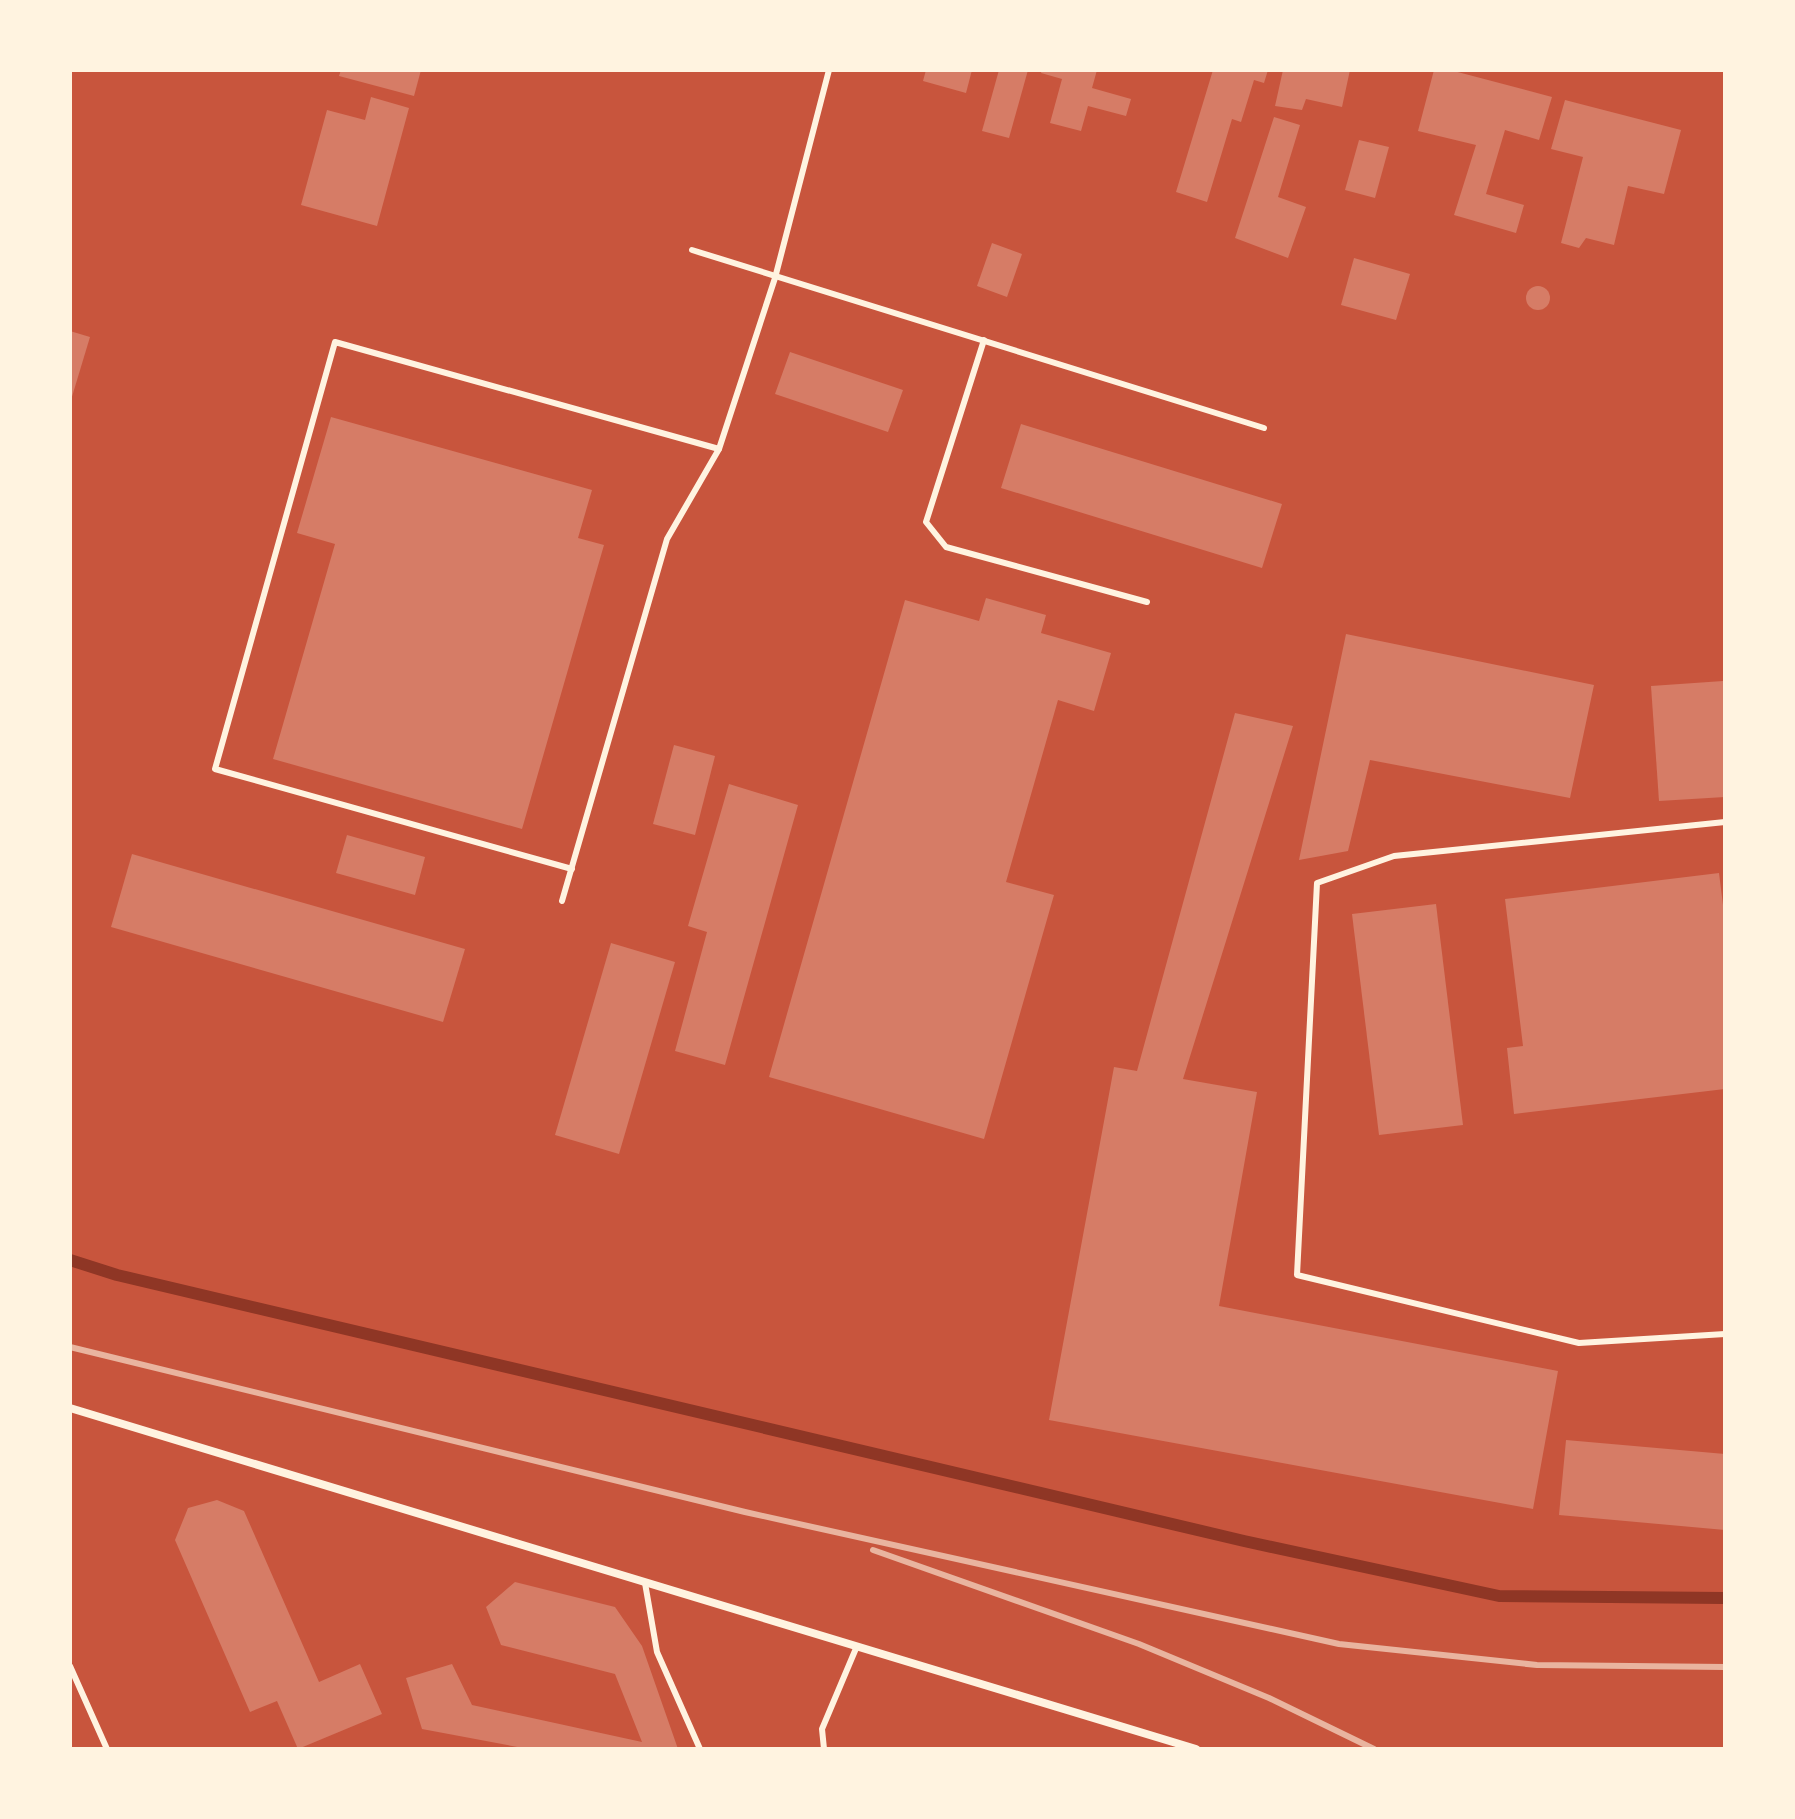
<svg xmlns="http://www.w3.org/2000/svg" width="1795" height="1819" font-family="Manrope,sans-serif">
	<rect width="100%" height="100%" fill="#c8553d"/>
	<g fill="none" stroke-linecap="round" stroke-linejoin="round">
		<polyline stroke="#8f3625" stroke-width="12" points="70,1260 117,1275 1244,1541 1499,1596 1725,1598"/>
	</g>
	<g fill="#d67c66">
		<polygon points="341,70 421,70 414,96 339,76"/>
		<polygon points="926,70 972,70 966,93 923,81"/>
		<polygon points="999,70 1028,70 1009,138 982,131"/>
		<polygon points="1042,70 1097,70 1092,88 1131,99 1126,116 1088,106 1081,131 1050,123 1062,79 1041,73"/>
		<polygon points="1213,70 1268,70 1264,83 1254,80 1241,122 1232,119 1207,202 1176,192"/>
		<polygon points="1283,70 1350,70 1342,107 1306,99 1302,110 1275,106"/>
		<polygon points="1434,70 1450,70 1552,97 1539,140 1505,130 1486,194 1524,205 1516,233 1454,215 1476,145 1418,131"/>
		<polygon points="371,97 409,108 377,226 301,205 327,110 365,120"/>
		<polygon points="1565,100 1681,130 1664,194 1628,186 1614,245 1586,238 1579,248 1561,243 1583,157 1551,149"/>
		<polygon points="1274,117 1300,125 1278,197 1306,207 1288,258 1235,238"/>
		<polygon points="1359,140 1389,147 1375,198 1345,190"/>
		<polygon points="992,243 1022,254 1007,297 977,286"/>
		<polygon points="1354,258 1410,274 1396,320 1341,305"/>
		<circle cx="1538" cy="298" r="12"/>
		<polygon points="70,331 90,337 71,400 70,400"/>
		<polygon points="790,352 903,390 888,432 775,394"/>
		<polygon points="331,417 592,490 578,538 604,545 522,829 273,759 335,544 297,533"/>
		<polygon points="1021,424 1282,504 1262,568 1001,488"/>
		<polygon points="986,598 1046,615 1041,633 1111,653 1094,711 1058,700 1006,882 1054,895 984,1139 769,1077 905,600 979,621"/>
		<polygon points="1346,634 1594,685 1570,798 1370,760 1348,851 1299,860"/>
		<polygon points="1723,681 1725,797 1659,801 1651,686"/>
		<polygon points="1235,713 1293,726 1183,1079 1257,1092 1219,1306 1558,1371 1533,1509 1049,1420 1114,1067 1137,1071"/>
		<polygon points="674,745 715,756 695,835 653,824"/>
		<polygon points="729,784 798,805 725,1065 675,1051 707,932 688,926"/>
		<polygon points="347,835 425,857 415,895 336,873"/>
		<polygon points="132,854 465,949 443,1022 111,927"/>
		<polygon points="1719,873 1725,921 1725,1089 1514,1114 1507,1048 1523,1046 1505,899"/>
		<polygon points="1436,904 1463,1125 1379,1135 1352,914"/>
		<polygon points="611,943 675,962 619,1154 555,1135"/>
		<polygon points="1566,1440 1725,1454 1725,1530 1559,1515"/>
		<polygon points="217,1500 244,1511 319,1682 360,1664 382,1714 298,1749 277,1701 250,1712 175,1540 188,1508"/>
		<polygon points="515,1582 615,1607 642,1646 678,1749 528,1749 422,1729 406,1678 452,1664 472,1705 642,1742 615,1674 501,1645 486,1607"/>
	</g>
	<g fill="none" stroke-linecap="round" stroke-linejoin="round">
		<g stroke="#fff3e0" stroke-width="6">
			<polyline points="692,250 1264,428"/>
			<polyline points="984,340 926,522 946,547 1147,602"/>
			<polyline points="1725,822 1394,856 1317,883 1297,1275 1579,1343 1725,1334"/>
			<polyline points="572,869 215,769 335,342 719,449"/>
			<polyline points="562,901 667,539 719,449 775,278 829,70"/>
			<polyline points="645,1583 657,1652 700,1749"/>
			<polyline points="70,1666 107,1749"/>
			<polyline points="824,1749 822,1729 857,1646"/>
		</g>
		<polyline stroke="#fff3e0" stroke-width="8" points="70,1408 1196,1749"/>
		<g stroke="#e9b49f" stroke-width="6">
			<polyline points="70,1347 745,1512 1339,1644 1537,1665 1725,1667"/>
			<polyline points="873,1550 1139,1644 1269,1698 1374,1749"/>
		</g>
	</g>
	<rect width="1795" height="1819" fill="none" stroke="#fff3e0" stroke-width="144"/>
</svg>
